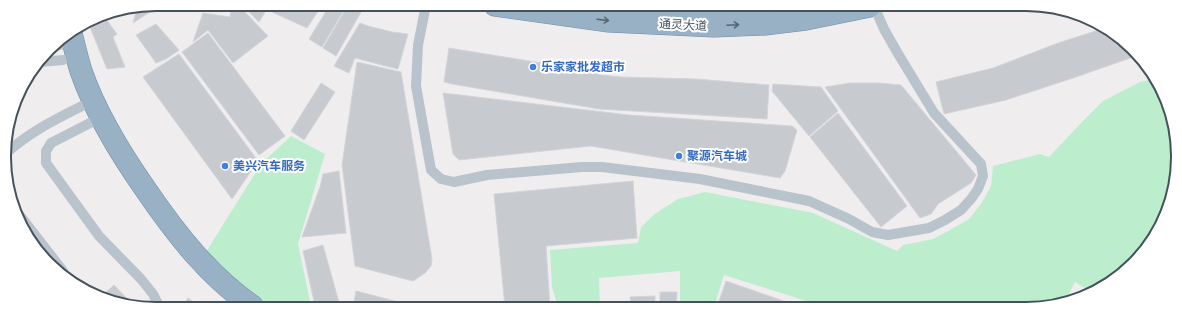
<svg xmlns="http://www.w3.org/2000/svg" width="1182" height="313" font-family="'Work Sans','Noto Sans SC',sans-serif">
	<rect width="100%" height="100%" fill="#f0edee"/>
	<g fill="#bceecd">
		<polygon points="1155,79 1175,127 1175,186 1162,224 1133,264 1093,293 1075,282 1065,302 1045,308 825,307 724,275 714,307 680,307 680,271 599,278 600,307 558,307 552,287 550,250 638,243 641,227 656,213 678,199 705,192 813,213 897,251 903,245 933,239 948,231 969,219 981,204 991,186 993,166 1040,154 1049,157 1083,121 1103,101 1140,82"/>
		<polygon points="291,136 325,154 298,244 311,306 263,306 239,285 206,252 261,164"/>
	</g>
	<g fill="#c7cbd0" stroke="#d2d4d9">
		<polygon points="156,4 162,4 133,23 137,8"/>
		<polygon points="214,4 224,4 222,12 213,9"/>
		<polygon points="232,4 241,8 268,36 233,63 208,30 193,42 203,13 230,17"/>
		<polygon points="249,4 270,4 259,22 246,9"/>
		<polygon points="278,4 322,5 307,28 272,12"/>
		<polygon points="330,5 337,5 345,8 322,47 309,39"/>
		<polygon points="348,5 365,5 336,56 323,48"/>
		<polygon points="103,15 117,34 113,37 125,67 107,69 88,22 98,16"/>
		<polygon points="360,23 368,26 392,32 408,34 398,69 382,65 355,58 349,73 334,66"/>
		<polygon points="156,24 179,50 166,59 156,63 136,35"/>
		<polygon points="1105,28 1110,30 1136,56 1073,78 1006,100 944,114 936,82 993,68 1058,43"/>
		<polygon points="208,33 285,136 259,155 182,52"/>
		<polygon points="449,48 554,65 602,75 621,77 696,79 769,85 767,119 599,109 452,84 444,82"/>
		<polygon points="179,54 258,161 232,199 143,77"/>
		<polygon points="357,62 401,72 432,259 431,266 425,273 413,281 355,266 342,165"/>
		<polygon points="321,83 335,92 304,140 291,131"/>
		<polygon points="850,83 879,83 901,85 976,175 971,183 938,204 931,214 920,218 825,87"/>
		<polygon points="773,84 821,87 838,111 809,136 772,91"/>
		<polygon points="443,93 629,115 792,126 797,130 785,171 780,178 591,146 459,160 453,154"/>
		<polygon points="838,113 907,206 881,227 810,137"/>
		<polygon points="339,171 346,233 302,237 320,187 323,174"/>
		<polygon points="633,181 637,238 546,246 550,307 505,307 494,194"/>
		<polygon points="323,245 340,306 315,306 303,251"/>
		<polygon points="726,281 801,307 717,307"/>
		<polygon points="114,285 134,306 127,306 106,298 103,295"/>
		<polygon points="356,291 418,307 353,307"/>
		<polygon points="660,292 677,292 676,307 660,307"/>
		<polygon points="655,296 655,307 631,307 630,297"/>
		<polygon points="188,298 199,306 183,306"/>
	</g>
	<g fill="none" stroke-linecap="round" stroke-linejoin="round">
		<g stroke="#718ea8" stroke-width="23">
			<g id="trunk">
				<polyline points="495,5 609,21 714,26 765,24 806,19 870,6"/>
				<polyline points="654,6 688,7 762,6"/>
				<path d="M71,33C74,45 77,58 81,71C96,114 120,153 146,190C176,234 209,276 252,306"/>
			</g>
		</g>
		<g stroke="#b9c3cb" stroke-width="10">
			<polyline points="426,5 418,45 416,86 431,170 441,179 454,182 487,175 582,167 602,167 700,179 809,201 849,219 872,232 888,235 929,228 945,220 961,210 971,199 978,189 983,176 981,164 934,113 897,52 884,29 874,6"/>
			<polyline points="53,46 60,45"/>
			<polyline points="40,62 63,60"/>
			<polyline points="90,123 51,143 46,151 46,163 99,236 141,279 153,294 159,306"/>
			<path d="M5,154C30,132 52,121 82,106"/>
			<polyline points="18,213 63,271 64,276"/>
		</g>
		<use href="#trunk" stroke="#99b1c4" stroke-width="22"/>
	</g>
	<defs><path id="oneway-shaft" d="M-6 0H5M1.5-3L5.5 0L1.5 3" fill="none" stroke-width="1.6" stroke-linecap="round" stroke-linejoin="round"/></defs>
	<g stroke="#576570">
		<use href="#oneway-shaft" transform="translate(603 20) rotate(7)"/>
		<use href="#oneway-shaft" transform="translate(733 25) rotate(-3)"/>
	</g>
	<g fill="#3f7fe0" stroke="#fff" stroke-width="1.5">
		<circle cx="533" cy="67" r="4"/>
		<circle cx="679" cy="156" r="4"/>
		<circle cx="225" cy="166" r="4"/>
	</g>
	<g text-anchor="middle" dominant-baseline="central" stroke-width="4" stroke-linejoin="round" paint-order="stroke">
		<g font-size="12" fill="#46525b" stroke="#fff">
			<text transform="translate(683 25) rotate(3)">通灵大道</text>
		</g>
		<g font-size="12" font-weight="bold" fill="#366cbe" stroke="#fff" text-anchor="start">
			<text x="541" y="67">乐家家批发超市</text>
			<text x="687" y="156">聚源汽车城</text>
			<text x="233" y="166">美兴汽车服务</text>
		</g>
	</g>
	<path d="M0 0H1182V313H0ZM156 11H1026A145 145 0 0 1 1171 156V157A145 145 0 0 1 1026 302H156A145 145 0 0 1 11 157V156A145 145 0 0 1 156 11Z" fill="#fff" fill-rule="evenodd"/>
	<path fill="none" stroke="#46525b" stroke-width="2" d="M156 11H1026A145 145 0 0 1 1171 156V157A145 145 0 0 1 1026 302H156A145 145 0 0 1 11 157V156A145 145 0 0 1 156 11Z"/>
</svg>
